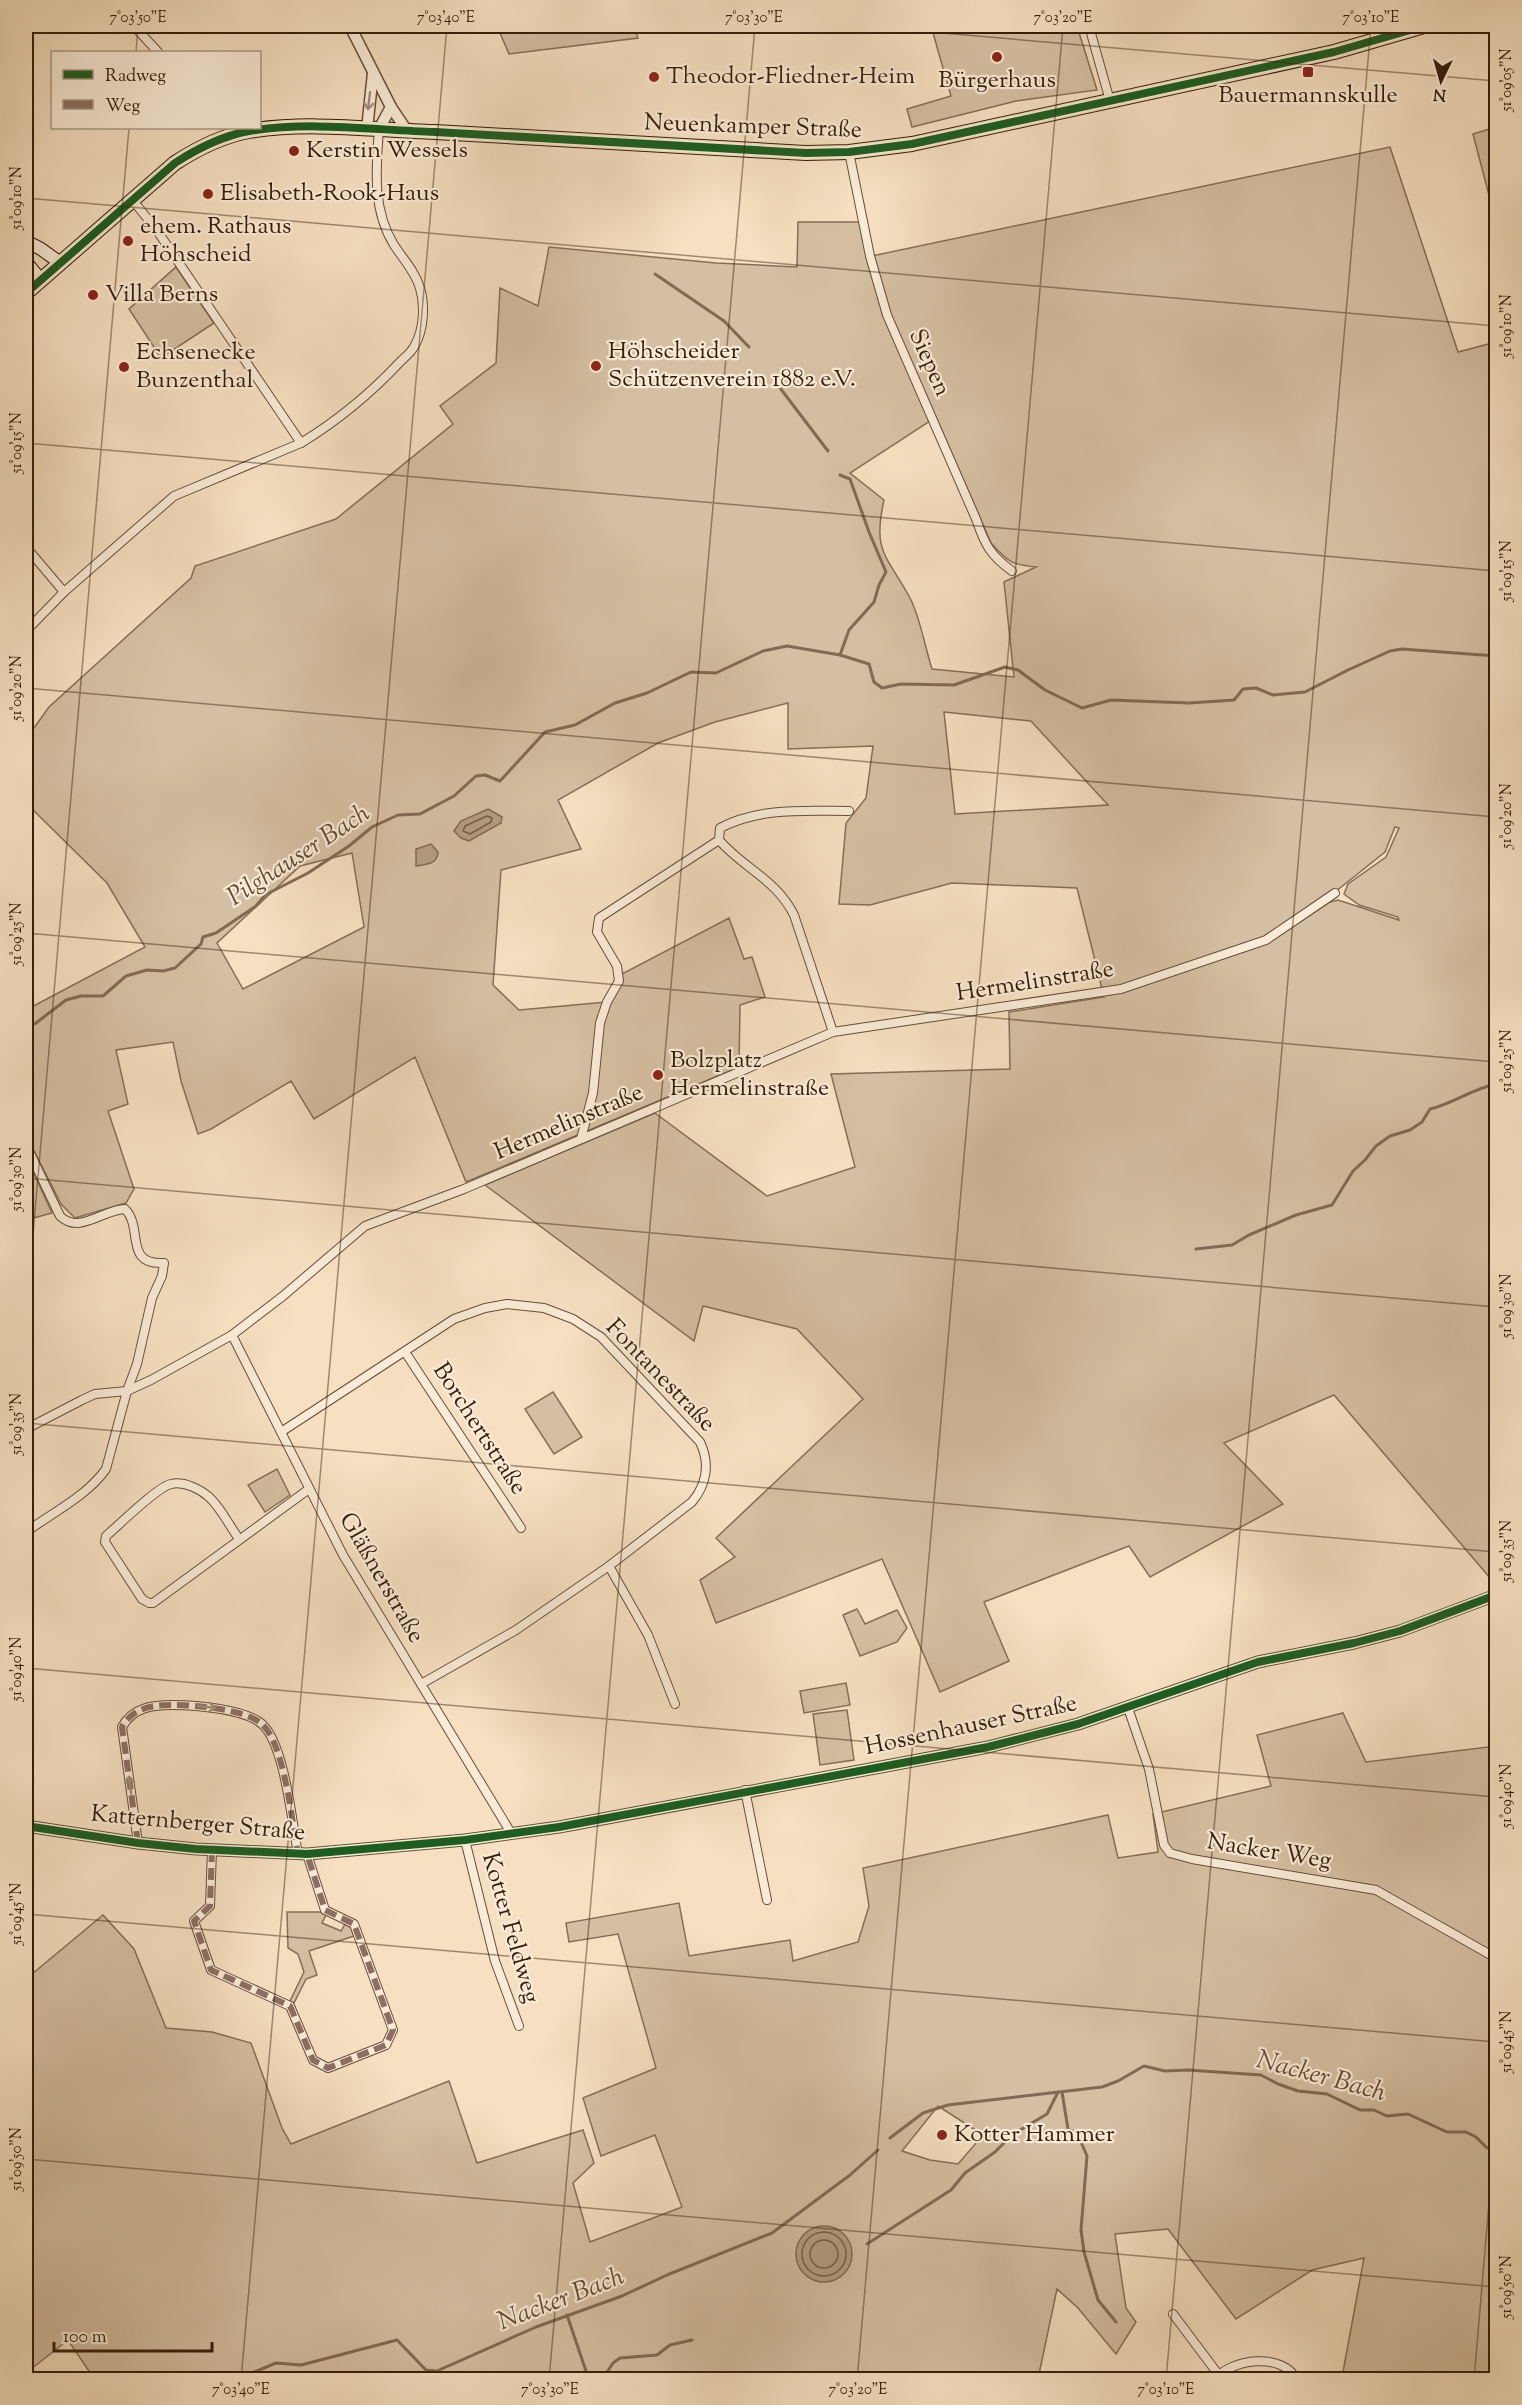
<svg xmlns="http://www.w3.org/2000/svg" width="1522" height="2405" font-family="'Sorts Mill Goudy',serif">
	<rect width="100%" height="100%" fill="#f6e0c1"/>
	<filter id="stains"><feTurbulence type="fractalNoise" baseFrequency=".00333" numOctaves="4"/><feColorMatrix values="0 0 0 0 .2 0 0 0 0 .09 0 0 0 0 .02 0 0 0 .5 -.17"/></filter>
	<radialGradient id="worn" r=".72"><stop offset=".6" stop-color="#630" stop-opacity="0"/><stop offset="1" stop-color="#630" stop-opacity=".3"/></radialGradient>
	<g fill="#d5bfa2" stroke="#866e56" stroke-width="1.5" fill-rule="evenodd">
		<polygon points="497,26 634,26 638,38 509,54"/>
		<polygon points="931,26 1077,26 1097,90 1016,101 912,127 907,109 951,96"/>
		<polygon points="1496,127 1496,222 1473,134"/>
		<path d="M1390,147L1458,352L1496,342V1585L1334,1395L1224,1443L1283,1504L1150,1577L1129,1546L984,1602L1009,1661L940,1692L882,1559L716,1623L700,1580L735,1557L716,1538L863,1399L797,1329L703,1306L694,1341L485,1185L655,1113L767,1196L855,1167L831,1074L1010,1069L1009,1012L1104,997L1077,888L952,883L870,905L839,904L846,823L866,798L873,746L788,749V703L715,722L658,743L558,800L581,849L501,870L493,985L519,1010L607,1002L619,972L624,973L729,918L744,959L752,957L765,997L740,1005L739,1067L466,1182L415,1057L314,1119L291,1081L211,1129L198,1134L181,1081L173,1042L116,1050L128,1104L108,1111L134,1189L126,1203L75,1218L61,1204L26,1135V1010L145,947L107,883L26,803V739L49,707L191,578L195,566L336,519L453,424L440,406L496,363L500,288L538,306L549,247L716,263L797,267L798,222H859L867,257ZM936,417L991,543C1008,562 1012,565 1036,567L1004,582L1014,677L932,669C925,647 920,617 910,598C887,555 872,553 884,500L850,473ZM944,712L1031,721L1108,805L955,814ZM1395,827L1399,828L1386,857L1348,884L1344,894L1359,905L1398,917L1399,920L1338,900L1330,902L1285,932L1385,852ZM352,853L364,927L243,989L217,943L300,866Z"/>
		<polygon points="176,267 214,323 161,358 129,309"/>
		<polygon points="32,1169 52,1213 26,1220 26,1172"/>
		<polygon points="553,1392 582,1437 554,1454 525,1409"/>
		<polygon points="277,1469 290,1495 265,1512 248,1485"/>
		<polygon points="857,1609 865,1624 897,1610 907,1628 897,1642 860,1656 843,1615"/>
		<polygon points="846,1683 850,1705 804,1713 800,1691"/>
		<polygon points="847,1710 854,1760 820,1765 813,1714"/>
		<path d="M1343,1713L1366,1762L1496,1746V2379H1381L1343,2372L1364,2258L1312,2270L1236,2319L1168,2229L1115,2234L1126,2308L1136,2322L1116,2354L1078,2308L1057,2289L1038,2379L95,2380L68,2340L26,2373V2049L28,2046L26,2041V1979L103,1915L134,1949L166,2028L212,2032L251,2043L282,2128L291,2144L449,2081L477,2163L583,2130L594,2163L573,2183L590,2242L682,2207L655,2135L601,2156L583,2098L656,2068L618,1934L569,1942L566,1923L679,1903L689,1956L790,1940L793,1961L858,1942L869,1906L863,1868L1108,1815L1118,1858L1158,1852L1153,1814L1271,1786L1257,1735ZM938,2106L983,2135L958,2164L930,2160L902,2151ZM833,2228L847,2239L820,2282C795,2275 788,2249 808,2231Z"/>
		<polygon points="287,1912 320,1912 326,1915 322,1923 341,1931 345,1924 351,1928 354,1936 309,1951 317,1975 306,1979 294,2003 290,2001 304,1972 298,1954 288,1948"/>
	</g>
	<g fill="#b59e82" stroke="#826a52" stroke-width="1.5">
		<polygon points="488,809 502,817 501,823 469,841 461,838 454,831 461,821"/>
		<path d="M431,844L438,852C437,865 426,864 416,866V849Z"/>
		<circle cx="824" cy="2254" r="28"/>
	</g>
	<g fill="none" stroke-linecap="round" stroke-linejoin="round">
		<g stroke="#765e46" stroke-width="1.5">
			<polygon points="487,816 492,818 491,822 470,834 463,831 465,826"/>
			<circle cx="824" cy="2254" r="22"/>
			<circle cx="824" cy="2254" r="14"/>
		</g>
		<g stroke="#826a52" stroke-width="3">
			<polyline points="655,274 724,321 749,347"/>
			<polyline points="777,384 828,451"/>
			<polyline points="840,655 849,630 874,602 879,585 886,572 869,532 850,479 840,475"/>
			<polyline points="26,1028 36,1023 66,1000 81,996 103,996 126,976 147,970 163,971 175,968 201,944 203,937 216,933 256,906 265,895 308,873 349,846 372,827 398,815 420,814 454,796 476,776 485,775 500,781 545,732 575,725 615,703 647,693 691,672 716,673 763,651 787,646 840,655 869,664 874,682 882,688 901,684 954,685 1005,667 1018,670 1045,690 1082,708 1111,700 1189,703 1234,700 1243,689 1256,688 1273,695 1305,692 1348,670 1390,651 1402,649 1496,656"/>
			<path d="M1196,1249L1232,1245L1249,1235L1296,1215L1332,1205L1353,1171L1365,1160L1376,1146L1390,1136L1410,1130L1422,1122L1430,1109C1454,1103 1472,1089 1496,1084"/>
			<polyline points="1062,2092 1068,2129 1077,2133 1087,2156 1081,2230 1084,2252 1098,2300 1116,2322"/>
			<polyline points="890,2138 923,2113 948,2105 1102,2087 1118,2081 1144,2066 1165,2071 1188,2070 1261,2075 1278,2084 1298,2091 1327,2094 1360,2110 1374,2110 1387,2116 1408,2114 1447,2132 1466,2132 1476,2137 1487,2148 1496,2147"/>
			<polyline points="867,2244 951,2190 965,2173 995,2152 1012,2135 1047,2114 1058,2092"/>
			<polyline points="567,2315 589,2380"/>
			<polyline points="242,2380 254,2372 276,2363 301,2365 397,2340 426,2370 437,2371 536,2327 622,2296 667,2275 772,2233 850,2175 878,2150"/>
			<polyline points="602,2380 613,2363 620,2358 657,2355 670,2345 692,2340"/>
		</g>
		<g stroke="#664e37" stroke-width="10">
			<g id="minor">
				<polyline points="134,26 158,52"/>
				<polyline points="1089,26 1110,101"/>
				<path d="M849,152L870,256L887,315L976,519C985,545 990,555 1012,571"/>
				<polyline points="131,198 158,232 301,443"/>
				<polyline points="26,547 64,592"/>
				<path d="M26,631L64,592L174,496L301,443C337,421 371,393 400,362C405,357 412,352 415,345C424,329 425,305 420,288C415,271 403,259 394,245C372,209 376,170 379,129"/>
				<path d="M719,840L720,828C760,807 805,811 849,811"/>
				<path d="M581,1139L593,1093L600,1023L607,1002L619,981L617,966L597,932L599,918L719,840C743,868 776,879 794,915L833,1032"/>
				<path d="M26,1145L60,1216C79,1235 104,1209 125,1209C144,1228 123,1265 164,1263L162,1276L152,1298L137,1364L127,1391L106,1469C87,1496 52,1513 26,1532"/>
				<polyline points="232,1335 343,1555 511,1833"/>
				<polyline points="405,1352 521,1528"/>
				<polyline points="26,1429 82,1400 95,1394 127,1391 151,1380 232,1335 283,1296 365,1226 464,1189 833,1032 1121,989 1266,940 1335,893"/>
				<path d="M281,1432L454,1319L485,1308L507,1304L544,1308L573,1319L601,1337L700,1442C710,1463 707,1484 692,1502L609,1566L516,1630L421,1684"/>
				<path d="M239,1539C229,1525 221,1508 209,1497C200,1489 184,1481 171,1484C157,1487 119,1525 106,1536L105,1542L142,1599L149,1603H153L309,1489"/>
				<polyline points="609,1566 648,1635 675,1704"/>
				<polyline points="1128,1708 1149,1769 1164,1845 1170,1853 1192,1859 1376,1890 1496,1958"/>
				<polyline points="745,1790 767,1900"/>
				<polyline points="465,1840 495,1961 519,2026"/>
				<path d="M138,1843L122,1727C133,1707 153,1705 173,1705C195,1705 245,1709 262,1724C285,1745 292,1823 298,1854"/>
				<polyline points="212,1850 210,1906 194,1921 211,1970 290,2006 313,2060 328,2068 386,2045 393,2030 354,1924 325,1910 307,1854"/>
				<polyline points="26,1939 29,1943"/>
				<polyline points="1173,2314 1218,2374"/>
				<path d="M1214,2380C1232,2358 1283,2352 1297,2380"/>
			</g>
		</g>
		<g stroke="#664e37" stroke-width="13">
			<g id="tertiary">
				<polyline points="350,26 391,107 407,131"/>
				<polyline points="367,129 373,73"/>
				<polyline points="379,129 391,107"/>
				<polyline points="26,1826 138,1843 196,1849 307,1854 465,1840 559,1827 988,1747 1078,1724 1258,1662 1354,1643 1400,1631 1496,1595"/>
			</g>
		</g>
		<g stroke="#361d09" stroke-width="14">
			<g id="secondary">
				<polyline points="26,241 41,249 59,262"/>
				<polyline points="26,262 40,279"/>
			</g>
		</g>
		<g stroke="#361d09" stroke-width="16">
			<path id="primary" d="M26,293L175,163C198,148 222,136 249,131C310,121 373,130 435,132C558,138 682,146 806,153L849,152L912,144L1334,52L1424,26"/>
		</g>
		<use href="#minor" stroke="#f9ebd7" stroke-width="8"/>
		<use href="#tertiary" stroke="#f9ebd7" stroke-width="10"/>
		<use href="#secondary" stroke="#f9ebd7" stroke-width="12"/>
		<use href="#primary" stroke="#f6e0c1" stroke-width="14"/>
		<g stroke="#8d6e63" stroke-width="6" stroke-dasharray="12 6" stroke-linecap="butt">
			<path d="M138,1843L122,1727C133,1707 153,1705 173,1705C195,1705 245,1709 262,1724C285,1745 292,1823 298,1854"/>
			<polyline points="212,1850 210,1906 194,1921 211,1970 290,2006 313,2060 328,2068 386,2045 393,2030 354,1924 325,1910 307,1854"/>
		</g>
		<g stroke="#f9ebd7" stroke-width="11">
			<g id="cycleway">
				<path d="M26,293L175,163C198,148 222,136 249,131C310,121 373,130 435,132C558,138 682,146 806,153L849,152L912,144L1334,52L1424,26"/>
				<polyline points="26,1826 138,1843 196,1849 307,1854 465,1840 559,1827 988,1747 1078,1724 1258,1662 1354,1643 1400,1631 1496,1595"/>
			</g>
		</g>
		<use href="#cycleway" stroke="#1b5e20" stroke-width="8"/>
	</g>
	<defs><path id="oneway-shaft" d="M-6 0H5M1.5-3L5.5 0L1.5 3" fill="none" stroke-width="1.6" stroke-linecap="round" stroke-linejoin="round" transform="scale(1.5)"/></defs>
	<g stroke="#a18e7a">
		<use href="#oneway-shaft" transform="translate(369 101) rotate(97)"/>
		<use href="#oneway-shaft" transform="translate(207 1707) rotate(7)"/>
		<use href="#oneway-shaft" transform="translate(130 1785) rotate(-98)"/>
	</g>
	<path fill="none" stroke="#361d09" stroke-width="1.5" stroke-opacity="0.45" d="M861,26L1496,81M136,52L138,26M26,198L1496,326M26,443L1496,571M26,688L1496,817M26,933L1496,1062M26,1178L1496,1307M26,1315L129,128M26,1423L1496,1552M26,1668L1496,1797M26,1914L1496,2042M26,2159L1496,2287M241,2380L447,26M549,2380L755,26M857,2380L1063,26M1166,2380L1371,26M1474,2380L1496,2121"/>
	<g fill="#8f2418" stroke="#f9ebd7" stroke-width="2">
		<circle cx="997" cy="57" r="6"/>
		<rect x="1302" y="66" width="12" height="12" rx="3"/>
		<circle cx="654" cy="77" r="6"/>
		<circle cx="294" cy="151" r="6"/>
		<circle cx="208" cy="194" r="6"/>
		<circle cx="128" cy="241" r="6"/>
		<circle cx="93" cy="295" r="6"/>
		<circle cx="596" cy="366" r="6"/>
		<circle cx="124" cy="367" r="6"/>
		<circle cx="658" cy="1075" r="6"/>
		<circle cx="942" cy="2135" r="6"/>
	</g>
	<g text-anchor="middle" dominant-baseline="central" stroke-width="4.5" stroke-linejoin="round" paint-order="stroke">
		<g font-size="24" fill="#361d09" stroke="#f9ebd7" text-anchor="start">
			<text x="666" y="77">Theodor-Fliedner-Heim</text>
			<text x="997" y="81" text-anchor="middle">Bürgerhaus</text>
			<text x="1308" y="96" text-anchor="middle">Bauermannskulle</text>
			<text x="306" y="151">Kerstin Wessels</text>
			<text x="220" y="194">Elisabeth-Rook-Haus</text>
			<text x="140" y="227">ehem. Rathaus<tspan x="140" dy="28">Höhscheid</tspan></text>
			<text x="105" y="295">Villa Berns</text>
			<text x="608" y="352">Höhscheider<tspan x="608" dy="28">Schützenverein 1882 e.V.</tspan></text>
			<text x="136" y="353">Echsenecke<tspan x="136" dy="28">Bunzenthal</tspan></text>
			<text x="670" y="1061">Bolzplatz<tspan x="670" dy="28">Hermelinstraße</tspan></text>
			<text x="954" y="2135">Kotter Hammer</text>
		</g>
		<g font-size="24" fill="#361d09" stroke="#f9ebd7">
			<text transform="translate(753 127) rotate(2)">Neuenkamper Straße</text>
			<text transform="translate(929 363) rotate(66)">Siepen</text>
			<text transform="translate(1035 982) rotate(-9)">Hermelinstraße</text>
			<text transform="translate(569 1123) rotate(-23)">Hermelinstraße</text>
			<text transform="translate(660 1376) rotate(46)">Fontanestraße</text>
			<text transform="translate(479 1429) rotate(57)">Borchertstraße</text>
			<text transform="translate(381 1578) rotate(60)">Gläßnerstraße</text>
			<text transform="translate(971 1726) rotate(-12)">Hossenhauser Straße</text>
			<text transform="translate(198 1824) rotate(5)">Katternberger Straße</text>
			<text transform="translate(1269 1852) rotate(9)">Nacker Weg</text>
			<text transform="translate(510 1928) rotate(74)">Kotter Feldweg</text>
		</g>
		<g font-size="26" font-style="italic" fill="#624a33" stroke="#f9ebd7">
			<text transform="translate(299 856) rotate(-33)">Pilghauser Bach</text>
			<text transform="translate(1321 2077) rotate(15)">Nacker Bach</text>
			<text transform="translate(561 2300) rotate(-21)">Nacker Bach</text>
		</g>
	</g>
	<rect width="1522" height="2405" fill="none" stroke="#f6e0c1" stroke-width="66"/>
	<rect x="51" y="51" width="210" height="78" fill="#f9ebd7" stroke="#ab9985" stroke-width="1.5"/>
	<rect x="63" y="70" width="30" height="9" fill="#1b5e20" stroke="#ab9985" stroke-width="1.5"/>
	<text x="105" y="81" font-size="18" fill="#361d09">Radweg</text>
	<rect x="63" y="100" width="30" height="9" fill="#8d6e63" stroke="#ab9985" stroke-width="1.5"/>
	<text x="105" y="111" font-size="18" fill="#361d09">Weg</text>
	<g transform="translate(1441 81) rotate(185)" stroke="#f9ebd7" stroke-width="4.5" paint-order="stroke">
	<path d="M0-4.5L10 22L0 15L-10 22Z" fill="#361d09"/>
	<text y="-9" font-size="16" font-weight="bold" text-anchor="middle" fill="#361d09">N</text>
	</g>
	<path d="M54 2342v9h158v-9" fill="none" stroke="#361d09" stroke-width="3"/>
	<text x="63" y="2342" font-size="18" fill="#361d09" stroke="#f9ebd7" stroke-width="4.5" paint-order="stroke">100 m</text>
	<rect x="33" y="33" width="1456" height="2339" fill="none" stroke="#361d09" stroke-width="2"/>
	<g font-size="15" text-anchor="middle" fill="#361d09">
		<text x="138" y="22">7°03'50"E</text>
		<text x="446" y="22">7°03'40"E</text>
		<text x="754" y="22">7°03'30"E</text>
		<text x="1063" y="22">7°03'20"E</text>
		<text x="1371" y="22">7°03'10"E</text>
		<text transform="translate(1506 80) rotate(-90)" y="5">51°09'05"N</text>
		<text transform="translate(16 198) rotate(-90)" y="5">51°09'10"N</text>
		<text transform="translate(1506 326) rotate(-90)" y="5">51°09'10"N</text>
		<text transform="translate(16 443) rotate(-90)" y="5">51°09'15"N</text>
		<text transform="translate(1506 571) rotate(-90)" y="5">51°09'15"N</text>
		<text transform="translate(16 688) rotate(-90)" y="5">51°09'20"N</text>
		<text transform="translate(1506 816) rotate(-90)" y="5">51°09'20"N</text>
		<text transform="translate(16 934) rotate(-90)" y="5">51°09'25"N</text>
		<text transform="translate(1506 1061) rotate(-90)" y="5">51°09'25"N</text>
		<text transform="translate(16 1179) rotate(-90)" y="5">51°09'30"N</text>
		<text transform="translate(1506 1306) rotate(-90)" y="5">51°09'30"N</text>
		<text transform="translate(16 1424) rotate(-90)" y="5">51°09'35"N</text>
		<text transform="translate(1506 1551) rotate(-90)" y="5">51°09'35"N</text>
		<text transform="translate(16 1669) rotate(-90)" y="5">51°09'40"N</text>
		<text transform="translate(1506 1796) rotate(-90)" y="5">51°09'40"N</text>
		<text transform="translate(16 1914) rotate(-90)" y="5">51°09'45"N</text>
		<text transform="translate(1506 2042) rotate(-90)" y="5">51°09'45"N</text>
		<text transform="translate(16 2159) rotate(-90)" y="5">51°09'50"N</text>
		<text transform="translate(1506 2287) rotate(-90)" y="5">51°09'50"N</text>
		<text x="241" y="2394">7°03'40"E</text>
		<text x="550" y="2394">7°03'30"E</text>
		<text x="858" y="2394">7°03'20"E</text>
		<text x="1166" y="2394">7°03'10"E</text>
	</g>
	<rect width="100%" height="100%" filter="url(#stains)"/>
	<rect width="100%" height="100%" fill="url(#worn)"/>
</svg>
